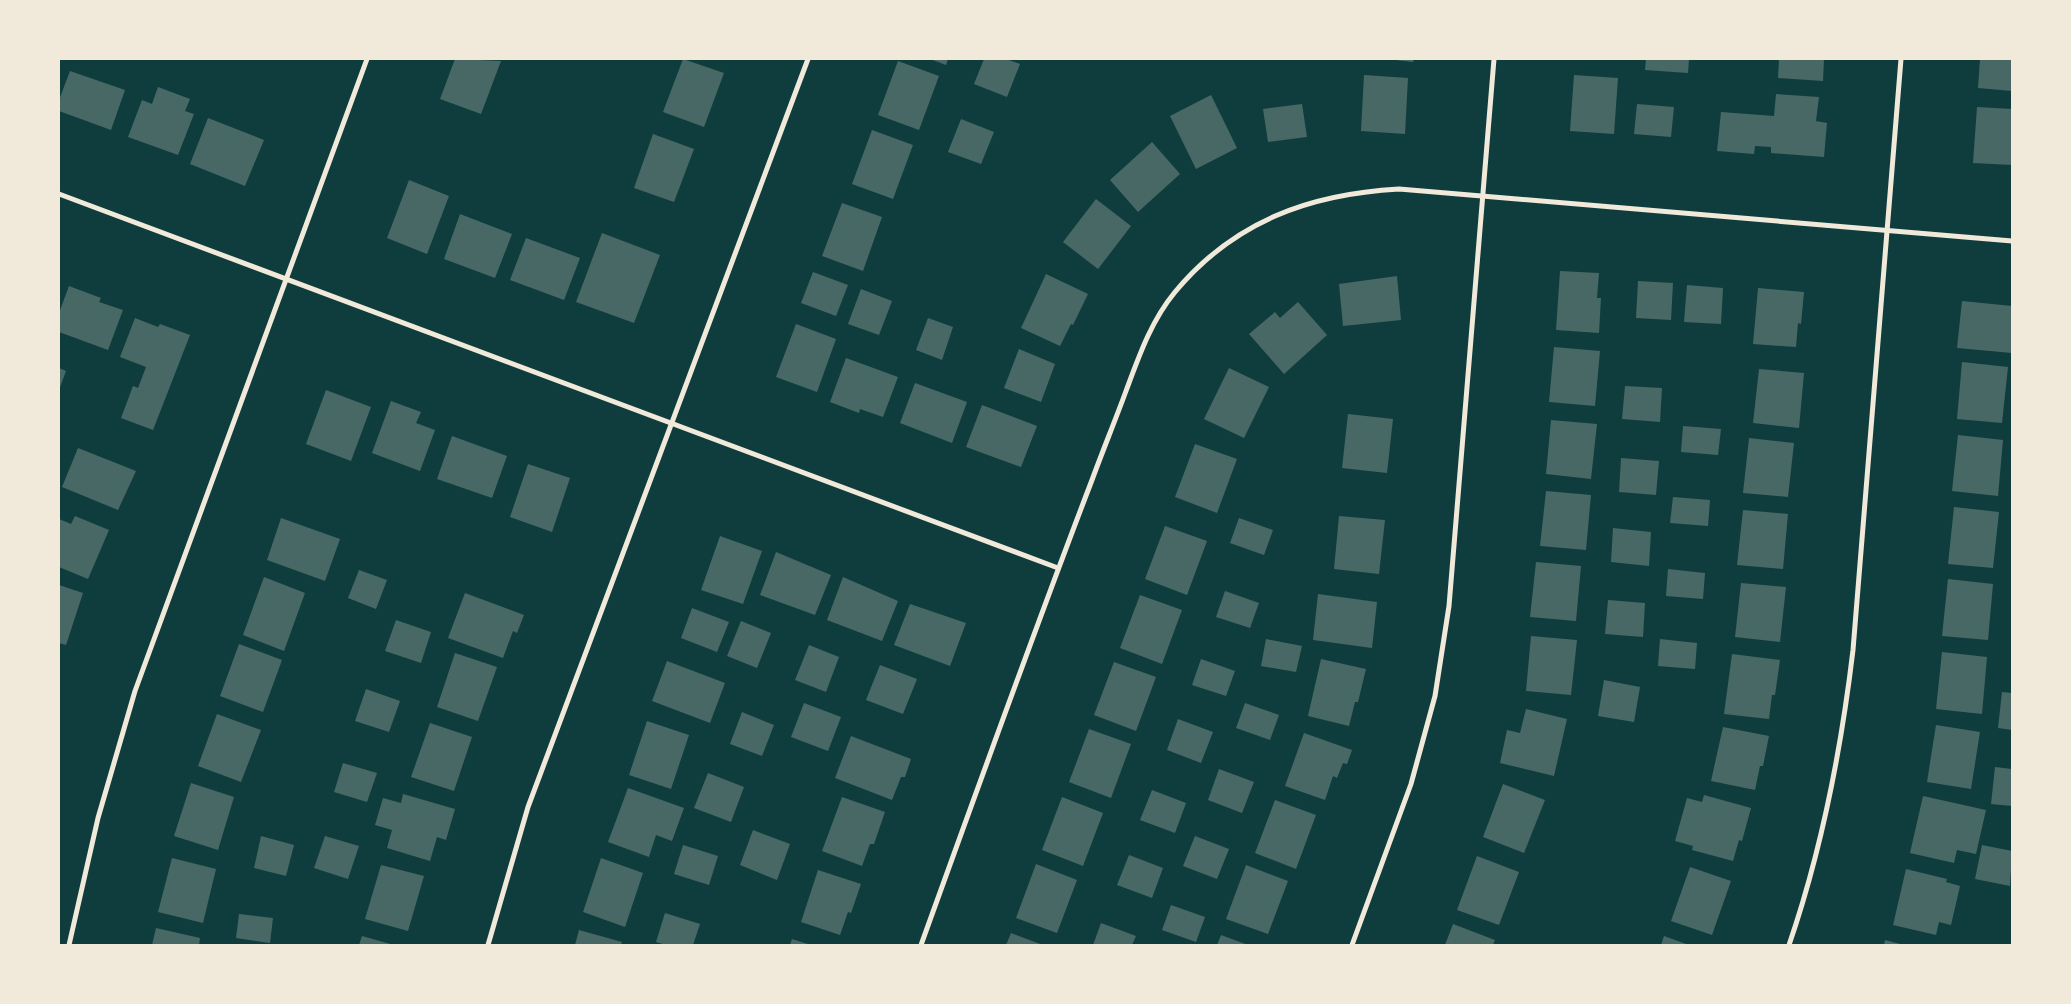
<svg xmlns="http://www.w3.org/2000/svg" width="2071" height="1004" font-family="Cabin,sans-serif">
	<rect width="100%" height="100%" fill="#0f3d3e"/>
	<g fill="#486865">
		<polygon points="455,59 501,61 481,114 440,99"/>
		<polygon points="683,59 724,73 704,127 663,112"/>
		<polygon points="930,59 948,59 946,65"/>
		<polygon points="984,59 1006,59 1020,64 1007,97 974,84"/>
		<polygon points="1387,59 1414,59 1413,62"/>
		<polygon points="1646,59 1689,59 1688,73 1645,70"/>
		<polygon points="1779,59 1824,59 1823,81 1778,78"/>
		<polygon points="1980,59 2012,59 2012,91 1978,88"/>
		<polygon points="898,61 939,76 919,130 878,115"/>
		<polygon points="70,71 125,90 111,130 59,111 59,100"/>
		<polygon points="1364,75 1408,78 1405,134 1361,131"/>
		<polygon points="1574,75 1618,78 1614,134 1570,131"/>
		<polygon points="158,87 190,99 185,111 194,114 178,155 128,137 142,100 152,104"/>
		<polygon points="1776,94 1819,97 1816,121 1827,123 1824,157 1771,153 1771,147 1755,146 1754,154 1717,151 1721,112 1774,116"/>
		<polygon points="1211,95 1237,148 1196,169 1170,116"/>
		<polygon points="1302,104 1307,137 1268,142 1263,109"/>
		<polygon points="1637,104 1674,107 1671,137 1634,134"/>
		<polygon points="1977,107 2012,109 2012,165 1973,163"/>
		<polygon points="208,118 264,140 245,186 190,164"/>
		<polygon points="961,119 994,132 981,164 948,152"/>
		<polygon points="872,130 913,145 893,199 852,184"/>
		<polygon points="653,134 694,149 674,202 634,188"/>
		<polygon points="1152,142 1180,174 1138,212 1110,180"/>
		<polygon points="409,180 449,196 427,254 387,238"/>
		<polygon points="1096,199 1131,226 1098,269 1063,242"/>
		<polygon points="842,203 882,217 863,271 822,256"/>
		<polygon points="460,214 512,234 495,278 444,259"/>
		<polygon points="602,233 660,255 634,323 576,302"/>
		<polygon points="526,238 580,258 564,300 510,280"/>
		<polygon points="1560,271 1599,273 1597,298 1601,298 1599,333 1556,330"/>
		<polygon points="813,272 848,285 836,316 801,303"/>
		<polygon points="1046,274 1088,294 1073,325 1071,324 1060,346 1021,328"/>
		<polygon points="1397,276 1401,320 1343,326 1339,284"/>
		<polygon points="1638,281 1673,283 1671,320 1636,318"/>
		<polygon points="1687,285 1723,288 1721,324 1684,322"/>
		<polygon points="69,286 101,298 99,302 123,310 108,350 59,332 59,313"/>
		<polygon points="1758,288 1804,292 1801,324 1798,323 1796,347 1753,344"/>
		<polygon points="861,289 892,301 879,335 848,324"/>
		<polygon points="1962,301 2012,306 2012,353 1957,348"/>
		<polygon points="1298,302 1327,335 1284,374 1249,334 1275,312 1280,318"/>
		<polygon points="135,318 158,327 160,324 190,335 153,430 121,418 133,386 138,388 146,367 120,357"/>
		<polygon points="928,318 953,327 942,360 916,350"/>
		<polygon points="796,324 836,339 817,392 776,377"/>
		<polygon points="1554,347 1600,351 1595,406 1549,402"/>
		<polygon points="1019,349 1055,364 1041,402 1004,388"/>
		<polygon points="846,358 898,377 883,417 860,409 859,413 830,402"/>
		<polygon points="1962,362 2008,367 2002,423 1957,419"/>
		<polygon points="59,368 66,371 59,390"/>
		<polygon points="1229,368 1269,387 1244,438 1204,419"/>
		<polygon points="1759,369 1804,373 1799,428 1753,423"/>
		<polygon points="915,383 967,402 952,443 900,423"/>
		<polygon points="1625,386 1662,388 1660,422 1622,419"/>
		<polygon points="326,390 371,407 351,461 306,444"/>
		<polygon points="391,401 421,412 416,423 435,430 420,471 372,453"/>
		<polygon points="982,405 1037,426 1021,467 966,447"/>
		<polygon points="1348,414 1393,419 1387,473 1342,468"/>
		<polygon points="1551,420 1597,424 1591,479 1546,474"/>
		<polygon points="1683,426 1721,429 1718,455 1681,452"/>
		<polygon points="1958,435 2003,440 1998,496 1952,491"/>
		<polygon points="452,436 507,456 492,498 437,479"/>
		<polygon points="1749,438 1794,443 1788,497 1743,493"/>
		<polygon points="1195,444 1237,459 1217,513 1175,497"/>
		<polygon points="78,448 136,471 118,510 62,487"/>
		<polygon points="1621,458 1659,461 1656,495 1619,492"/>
		<polygon points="528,464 570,478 552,532 510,517"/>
		<polygon points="1546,491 1591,495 1586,550 1540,546"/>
		<polygon points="1673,497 1710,500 1708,526 1670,523"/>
		<polygon points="1954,507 1999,512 1993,568 1948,564"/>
		<polygon points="1743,510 1788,514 1783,569 1737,565"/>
		<polygon points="75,516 109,530 88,579 59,567 59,519 71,524"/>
		<polygon points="1339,516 1385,520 1379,574 1334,569"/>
		<polygon points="281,518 340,539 325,581 267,560"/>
		<polygon points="1239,518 1273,530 1264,555 1230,543"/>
		<polygon points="1165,526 1207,541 1187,595 1145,579"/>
		<polygon points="1613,528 1651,532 1649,566 1611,562"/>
		<polygon points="720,536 762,551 743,604 701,590"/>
		<polygon points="776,552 831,575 815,615 760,595"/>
		<polygon points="1536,562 1581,566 1576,621 1530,617"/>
		<polygon points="1668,569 1705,573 1703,599 1666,596"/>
		<polygon points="359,570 387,580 376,609 348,598"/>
		<polygon points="264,577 305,593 284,651 243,635"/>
		<polygon points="843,577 898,601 882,641 827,620"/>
		<polygon points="1948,579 1993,584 1988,640 1942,636"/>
		<polygon points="1741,583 1786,587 1780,642 1735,637"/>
		<polygon points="59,585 83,593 66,645 59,643"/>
		<polygon points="1225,591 1259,603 1250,628 1216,617"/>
		<polygon points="465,593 524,615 517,633 513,631 503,658 448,638"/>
		<polygon points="1318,594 1377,602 1372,648 1313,640"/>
		<polygon points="1140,595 1182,610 1162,664 1120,648"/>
		<polygon points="1608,600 1645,603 1643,637 1605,634"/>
		<polygon points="910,604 966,623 950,666 894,645"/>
		<polygon points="692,608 729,622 717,652 681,638"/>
		<polygon points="396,620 431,632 421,663 385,651"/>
		<polygon points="741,621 771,633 757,668 727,656"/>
		<polygon points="1531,636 1577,640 1571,695 1526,691"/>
		<polygon points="1266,639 1302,646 1296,672 1261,666"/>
		<polygon points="1660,639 1697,643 1695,669 1658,666"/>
		<polygon points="239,644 282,660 263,712 220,696"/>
		<polygon points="809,645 839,657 826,692 795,680"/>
		<polygon points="1942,652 1987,657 1982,714 1936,709"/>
		<polygon points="455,653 497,667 478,721 437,707"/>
		<polygon points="1732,654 1780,660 1775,695 1772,695 1769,719 1724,714"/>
		<polygon points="1201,659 1235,671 1226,696 1192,685"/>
		<polygon points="1321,659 1366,669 1358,702 1355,702 1349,726 1308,716"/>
		<polygon points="667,661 725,683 710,723 652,701"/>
		<polygon points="1114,662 1156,677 1136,731 1094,715"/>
		<polygon points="880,665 917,679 903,714 866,700"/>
		<polygon points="1604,680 1640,687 1634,722 1598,716"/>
		<polygon points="366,689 400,701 389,732 355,721"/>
		<polygon points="2002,692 2012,693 2012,730 1998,728"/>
		<polygon points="804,703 841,717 828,751 791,737"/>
		<polygon points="1245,703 1279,715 1270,740 1236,728"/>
		<polygon points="1526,709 1567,719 1554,776 1500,763 1507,730 1520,733"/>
		<polygon points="742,712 774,725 762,756 730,744"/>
		<polygon points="217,714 261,730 241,782 198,766"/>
		<polygon points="1178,719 1213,732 1201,763 1167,750"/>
		<polygon points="647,721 689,735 671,789 629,775"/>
		<polygon points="430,723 472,737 454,791 411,777"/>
		<polygon points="1936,725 1980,732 1971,789 1927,782"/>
		<polygon points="1723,727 1769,736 1763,766 1760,766 1755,790 1711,781"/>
		<polygon points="1089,729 1131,744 1111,798 1069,782"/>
		<polygon points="1304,733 1352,750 1347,764 1343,763 1337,778 1333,776 1325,800 1285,786"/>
		<polygon points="851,736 911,759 905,777 901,777 892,800 835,778"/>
		<polygon points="343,763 377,773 367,802 334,792"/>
		<polygon points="1995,767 2012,769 2012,806 1991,804"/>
		<polygon points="1219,769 1254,782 1242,813 1208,800"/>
		<polygon points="708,773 744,787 731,822 694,808"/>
		<polygon points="191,783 234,797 218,850 174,836"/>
		<polygon points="1503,784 1545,800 1524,853 1483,837"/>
		<polygon points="628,788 684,808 672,841 656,835 649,857 608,842"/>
		<polygon points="1152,790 1186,803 1175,833 1140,820"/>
		<polygon points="403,794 455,809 446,840 437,837 430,861 387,848 392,830 375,825 383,798 401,803"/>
		<polygon points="1704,795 1751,808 1742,841 1739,840 1733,861 1692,850 1693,846 1675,841 1687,798 1702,802"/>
		<polygon points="1923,796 1986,810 1976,854 1957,850 1954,863 1910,853"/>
		<polygon points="842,797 885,812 874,844 870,844 862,866 822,851"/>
		<polygon points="1062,797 1103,813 1083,866 1042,850"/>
		<polygon points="1275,800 1316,815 1296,869 1255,853"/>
		<polygon points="753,830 790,844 777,880 740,865"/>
		<polygon points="261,836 294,845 286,876 254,868"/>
		<polygon points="325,836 359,846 348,879 314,868"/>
		<polygon points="1195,836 1229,849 1217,879 1183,866"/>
		<polygon points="683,845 718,856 709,885 674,874"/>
		<polygon points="1982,845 2012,851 2010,886 1975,879"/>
		<polygon points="1129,855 1163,868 1152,898 1117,885"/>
		<polygon points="1477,856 1519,872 1499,925 1457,910"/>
		<polygon points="172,858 216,869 203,923 158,912"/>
		<polygon points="601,858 643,873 625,927 583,912"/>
		<polygon points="1036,864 1077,880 1057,933 1016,918"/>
		<polygon points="381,865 424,876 408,931 365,919"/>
		<polygon points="1246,865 1288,881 1268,934 1226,919"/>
		<polygon points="1690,867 1731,881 1712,935 1671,921"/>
		<polygon points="1906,869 1947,879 1946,882 1960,886 1951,925 1939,922 1936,935 1893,925"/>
		<polygon points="818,870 861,884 851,913 848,912 840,935 801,922"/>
		<polygon points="1171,905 1205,917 1196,942 1162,930"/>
		<polygon points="665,913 700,924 693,945 666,945 656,942"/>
		<polygon points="239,914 273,918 270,943 236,938"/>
		<polygon points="1101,923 1136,936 1132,945 1093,945"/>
		<polygon points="1453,924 1495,940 1493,945 1445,945"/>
		<polygon points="156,928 200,938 199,945 152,945"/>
		<polygon points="579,930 622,942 621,945 575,945"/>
		<polygon points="1011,933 1043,945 1006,945"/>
		<polygon points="1221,935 1248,945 1217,945"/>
		<polygon points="362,936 394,945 359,945"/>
		<polygon points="1664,936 1689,945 1661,945"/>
		<polygon points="792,939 811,945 790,945"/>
		<polygon points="1885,940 1904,945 1884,945"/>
	</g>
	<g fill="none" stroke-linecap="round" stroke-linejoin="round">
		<g stroke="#f1e9da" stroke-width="5">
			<polyline points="59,194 1058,568"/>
			<polyline points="69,945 98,818 135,691 367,59"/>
			<polyline points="488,945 528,807 808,59"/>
			<path d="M921,945C977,790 1033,634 1092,480C1103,450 1115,421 1126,391C1139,356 1151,321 1175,292C1234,221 1310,194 1399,189L2012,241"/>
			<polyline points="1352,945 1411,784 1435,696 1449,606 1494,59"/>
			<path d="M1789,945C1822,849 1841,751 1853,650L1901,59"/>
		</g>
	</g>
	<rect width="2071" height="1004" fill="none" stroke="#f1e9da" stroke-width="120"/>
</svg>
